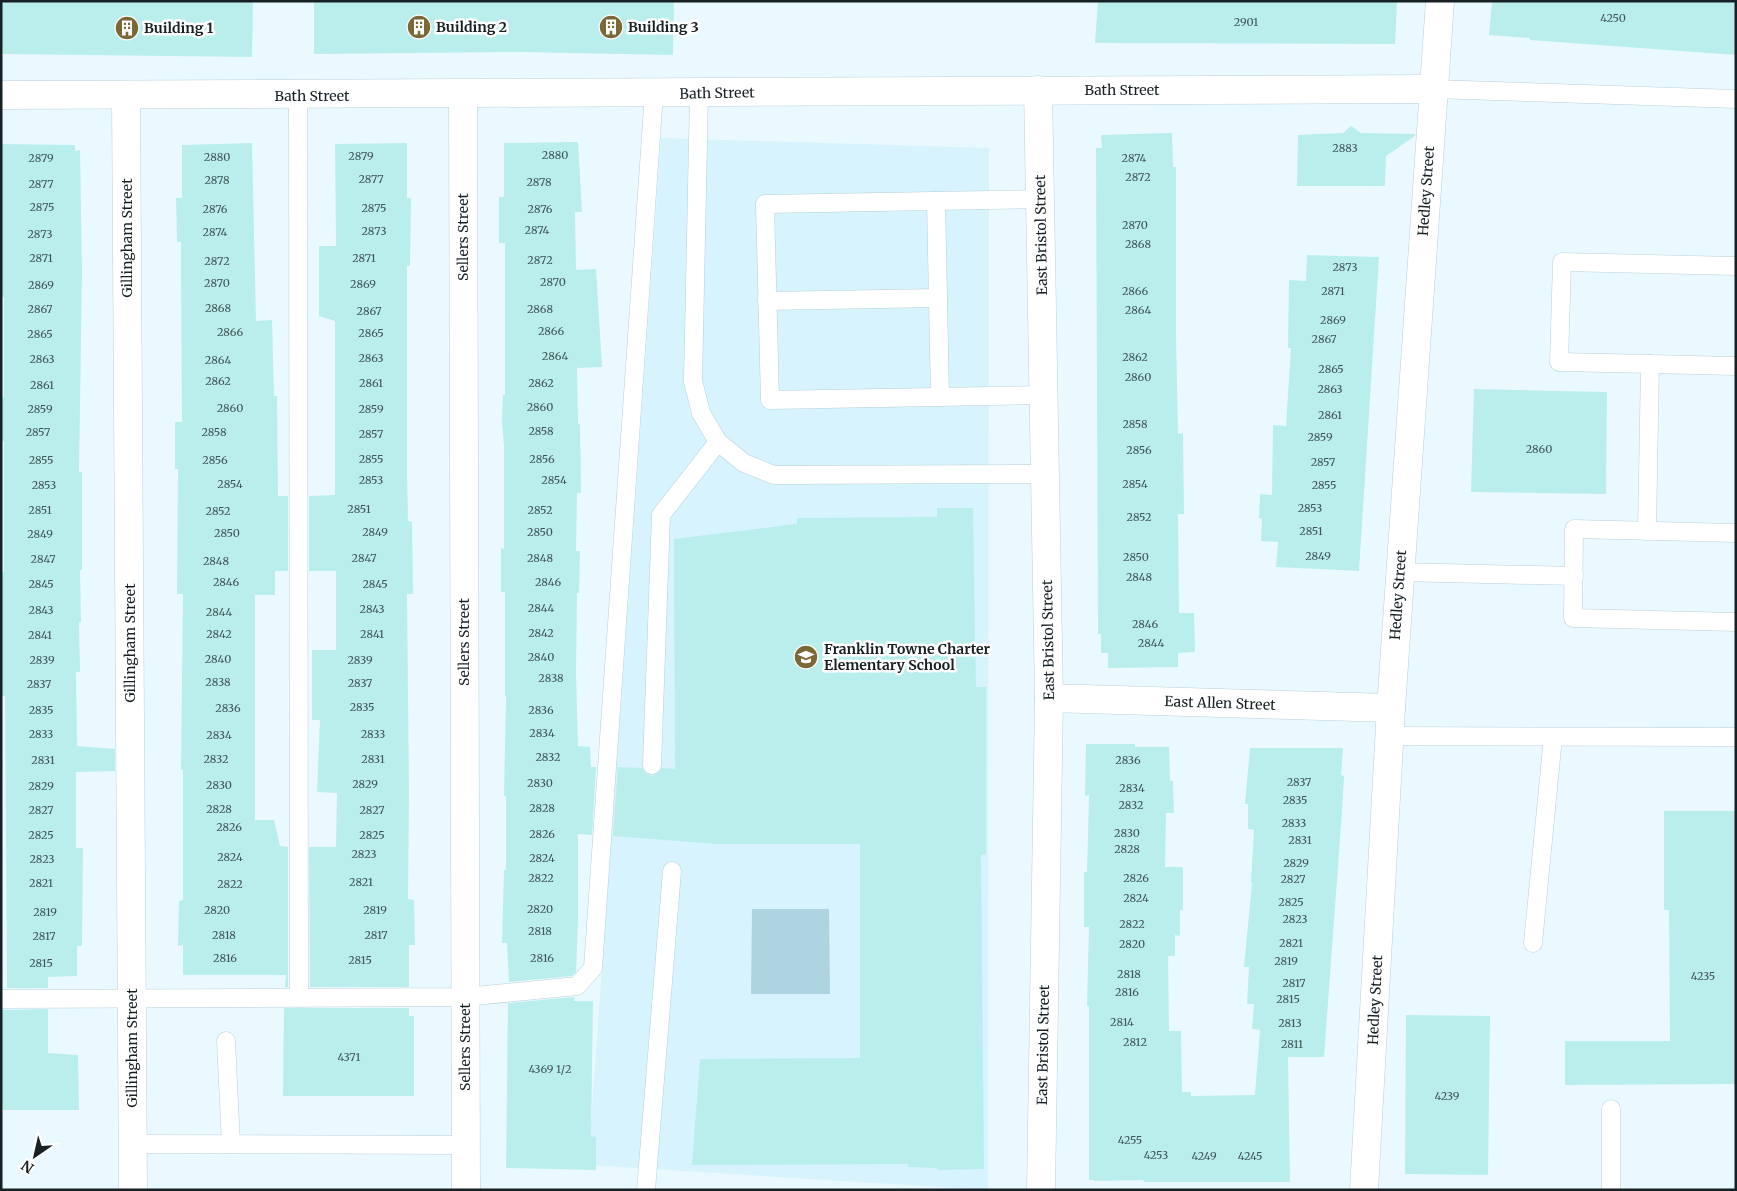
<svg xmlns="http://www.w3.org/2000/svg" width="1737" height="1191" font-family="Merriweather,serif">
	<rect width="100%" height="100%" fill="#eaf9ff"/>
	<polygon fill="#d7f3fd" points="661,138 989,148 988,1190 588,1165"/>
	<polygon fill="#aed3e1" points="752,909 829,909 830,994 751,994"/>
	<g fill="#b9eeed">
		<polygon points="1,1 253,1 252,57 1,54"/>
		<polygon points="314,1 674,1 673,55 522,52 314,54"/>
		<polygon points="1098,1 1397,1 1395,44 1095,43"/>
		<polygon points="1492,1 1736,1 1736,55 1530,40 1530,38 1489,35"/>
		<polygon points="1351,126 1361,133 1415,134 1415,136 1386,156 1385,186 1297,186 1298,135 1343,133"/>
		<polygon points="1172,133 1173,167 1176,167 1176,334 1178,434 1183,433 1184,514 1178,514 1179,613 1194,613 1195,652 1178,653 1178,667 1108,668 1108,653 1101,653 1101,634 1098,634 1096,148 1102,148 1101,135"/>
		<polygon points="578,142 582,212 575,212 576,270 596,269 602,367 577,368 578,424 580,424 581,493 577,493 576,551 580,551 579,593 577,593 576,673 578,746 590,747 591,767 596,767 592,835 578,834 578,921 576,972 572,976 509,982 507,943 502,943 504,870 506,870 506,796 504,796 506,696 505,696 505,592 501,592 501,548 504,549 504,446 502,419 503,395 505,395 505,243 499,243 499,197 504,197 504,143"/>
		<polygon points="252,143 256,321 272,320 274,396 277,396 278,496 288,496 288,571 275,571 275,595 255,595 255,820 274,820 280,846 288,847 288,987 285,987 286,975 183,975 183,945 178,946 179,901 183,900 183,770 181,770 183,594 177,594 178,469 175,469 175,422 182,422 181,272 181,242 177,242 176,198 182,198 182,145"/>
		<polygon points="407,143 407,198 411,198 410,266 407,266 407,471 408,521 412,522 413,594 407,594 409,793 408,899 414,900 415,945 409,945 409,987 310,987 309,847 336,847 337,793 317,792 320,720 312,720 312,650 336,650 336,571 309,571 309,496 335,495 335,321 319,316 319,246 336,246 335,144"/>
		<polygon points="1,144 75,145 75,151 80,150 82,271 79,472 82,472 82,570 80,570 81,622 79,622 80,672 76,672 77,746 115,749 115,771 76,772 76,848 83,848 82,946 77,946 77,976 48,977 48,988 7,988 5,696 1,696 1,572 4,572 4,441 1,441 1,396 4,397 4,297 1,297"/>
		<polygon points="1307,255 1379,257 1359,571 1276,567 1278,542 1261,541 1262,519 1259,518 1260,494 1272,495 1273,425 1286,426 1291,348 1288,348 1289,280 1306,281"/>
		<polygon points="1474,389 1607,392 1606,494 1471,492"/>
		<polygon points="937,508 973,508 976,687 986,687 986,854 981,855 984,1169 937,1170 937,1168 908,1167 908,1164 692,1165 700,1059 860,1058 860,844 718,844 613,836 618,767 642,768 646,774 652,776 657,774 662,768 675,769 674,539 797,524 797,518 937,517"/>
		<polygon points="1086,744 1135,744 1135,747 1169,747 1170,781 1173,781 1174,813 1166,813 1165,867 1183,867 1183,910 1180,910 1180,936 1175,935 1175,956 1168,956 1169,1031 1181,1031 1182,1092 1191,1092 1191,1096 1255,1095 1260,1030 1252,1029 1254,1004 1247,1004 1249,967 1244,967 1252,883 1251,883 1254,830 1248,829 1248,804 1245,804 1250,748 1343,748 1341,775 1344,776 1342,812 1324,1057 1288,1057 1290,1182 1144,1182 1143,1180 1094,1181 1094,1180 1089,1180 1089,1006 1087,1006 1089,927 1084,927 1084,872 1087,872 1089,795 1085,796"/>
		<polygon points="1664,811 1736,811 1736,1084 1565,1085 1565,1041 1670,1041 1669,910 1664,910"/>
		<polygon points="575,997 574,1001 593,1001 591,1136 596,1137 596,1170 506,1168 508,1003"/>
		<polygon points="284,1008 409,1008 409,1016 414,1016 414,1096 283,1096"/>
		<polygon points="48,1009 48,1053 78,1055 79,1110 1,1110 1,1010"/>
		<polygon points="1406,1015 1490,1016 1488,1175 1405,1174"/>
	</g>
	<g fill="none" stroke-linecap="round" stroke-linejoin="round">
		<g stroke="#b8d0d9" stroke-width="19">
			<g id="service">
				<polyline points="1433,89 1736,99"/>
				<polyline points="699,93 693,381 701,413 718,442 744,463 774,475 1045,474"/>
				<polyline points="298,96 299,998"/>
				<polyline points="1040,199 765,204 770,400 1043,395"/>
				<polyline points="936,201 940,397"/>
				<polyline points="767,301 938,298"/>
				<polyline points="1650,364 1736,366"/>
				<polyline points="1647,531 1650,364 1559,362 1562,262 1736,266"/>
				<polyline points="1736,533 1574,529 1573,618 1736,622"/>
				<polyline points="1400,572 1574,576"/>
				<polyline points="1389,736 1736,737"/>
				<polyline points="652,765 661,515 718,442"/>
				<polyline points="1533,943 1553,737"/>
				<polyline points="1,999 465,997 577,986 593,968 654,93"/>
				<polyline points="226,1041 231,1144"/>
				<polyline points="133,1144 466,1145"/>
				<polyline points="646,1190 672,871"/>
				<polyline points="1611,1190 1611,1109"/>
			</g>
		</g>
		<g stroke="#b8d0d9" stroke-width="29">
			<g id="minor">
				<polyline points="1038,90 1049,698 1041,1190"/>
				<path d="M1,95C479,97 956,90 1433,89"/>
				<polyline points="463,95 466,1190"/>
				<polyline points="126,96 133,1190"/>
				<polyline points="1049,698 1391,708"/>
				<polyline points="1364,1190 1391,708 1440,1"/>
			</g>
		</g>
		<use href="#service" stroke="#fff" stroke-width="18"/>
		<use href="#minor" stroke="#fff" stroke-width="28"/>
	</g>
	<defs>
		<g id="building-disc" transform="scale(1.25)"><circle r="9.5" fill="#7c6736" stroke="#fff"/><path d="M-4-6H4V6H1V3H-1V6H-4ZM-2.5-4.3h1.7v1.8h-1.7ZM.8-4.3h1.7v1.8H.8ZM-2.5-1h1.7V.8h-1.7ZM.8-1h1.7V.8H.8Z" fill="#fff"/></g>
		<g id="school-disc" transform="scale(1.25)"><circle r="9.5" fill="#7c6736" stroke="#fff"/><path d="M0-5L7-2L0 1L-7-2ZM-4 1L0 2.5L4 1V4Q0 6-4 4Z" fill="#fff"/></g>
	</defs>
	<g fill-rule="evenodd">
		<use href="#building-disc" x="419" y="27"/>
		<use href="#building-disc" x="611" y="27"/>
		<use href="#building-disc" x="127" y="28"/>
		<use href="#school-disc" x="806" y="657"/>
	</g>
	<g text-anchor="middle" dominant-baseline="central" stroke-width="5" stroke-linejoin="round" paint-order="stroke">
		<g font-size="11" fill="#405456">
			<text x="1613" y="18">4250</text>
			<text x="1246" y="22">2901</text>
			<text x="1345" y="148">2883</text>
			<text x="555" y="155">2880</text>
			<text x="361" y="156">2879</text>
			<text x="217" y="157">2880</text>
			<text x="41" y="158">2879</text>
			<text x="1134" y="158">2874</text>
			<text x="1138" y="177">2872</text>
			<text x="371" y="179">2877</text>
			<text x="217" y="180">2878</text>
			<text x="539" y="182">2878</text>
			<text x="41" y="184">2877</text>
			<text x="42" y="207">2875</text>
			<text x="374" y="208">2875</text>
			<text x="215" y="209">2876</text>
			<text x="540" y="209">2876</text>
			<text x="1135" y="225">2870</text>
			<text x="537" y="230">2874</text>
			<text x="374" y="231">2873</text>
			<text x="215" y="232">2874</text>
			<text x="40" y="234">2873</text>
			<text x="1138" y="244">2868</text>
			<text x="41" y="258">2871</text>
			<text x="364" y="258">2871</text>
			<text x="540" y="260">2872</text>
			<text x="217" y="261">2872</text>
			<text x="1345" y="267">2873</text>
			<text x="553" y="282">2870</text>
			<text x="217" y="283">2870</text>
			<text x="363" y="284">2869</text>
			<text x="41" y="285">2869</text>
			<text x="1135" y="291">2866</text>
			<text x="1333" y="291">2871</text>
			<text x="218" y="308">2868</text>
			<text x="40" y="309">2867</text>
			<text x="540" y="309">2868</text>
			<text x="1138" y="310">2864</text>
			<text x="369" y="311">2867</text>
			<text x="1333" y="320">2869</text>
			<text x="551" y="331">2866</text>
			<text x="230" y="332">2866</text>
			<text x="371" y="333">2865</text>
			<text x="40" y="334">2865</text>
			<text x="1324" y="339">2867</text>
			<text x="555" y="356">2864</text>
			<text x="1135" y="357">2862</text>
			<text x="371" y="358">2863</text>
			<text x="42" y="359">2863</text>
			<text x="218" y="360">2864</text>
			<text x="1331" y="369">2865</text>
			<text x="1138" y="377">2860</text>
			<text x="218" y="381">2862</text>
			<text x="371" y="383">2861</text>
			<text x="541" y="383">2862</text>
			<text x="42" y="385">2861</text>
			<text x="1330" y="389">2863</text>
			<text x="540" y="407">2860</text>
			<text x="230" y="408">2860</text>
			<text x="40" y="409">2859</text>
			<text x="371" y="409">2859</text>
			<text x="1330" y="415">2861</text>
			<text x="1135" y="424">2858</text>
			<text x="541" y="431">2858</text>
			<text x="38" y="432">2857</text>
			<text x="214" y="432">2858</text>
			<text x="371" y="434">2857</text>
			<text x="1320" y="437">2859</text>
			<text x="1539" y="449">2860</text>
			<text x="1139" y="450">2856</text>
			<text x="371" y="459">2855</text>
			<text x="542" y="459">2856</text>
			<text x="41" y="460">2855</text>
			<text x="215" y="460">2856</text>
			<text x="1323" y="462">2857</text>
			<text x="371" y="480">2853</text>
			<text x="554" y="480">2854</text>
			<text x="230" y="484">2854</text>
			<text x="1135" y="484">2854</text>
			<text x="44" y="485">2853</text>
			<text x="1324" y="485">2855</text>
			<text x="1310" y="508">2853</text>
			<text x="359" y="509">2851</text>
			<text x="40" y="510">2851</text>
			<text x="540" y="510">2852</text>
			<text x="218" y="511">2852</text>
			<text x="1139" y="517">2852</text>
			<text x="1311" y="531">2851</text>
			<text x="375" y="532">2849</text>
			<text x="540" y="532">2850</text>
			<text x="227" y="533">2850</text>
			<text x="40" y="534">2849</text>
			<text x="1318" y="556">2849</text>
			<text x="1136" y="557">2850</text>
			<text x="364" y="558">2847</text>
			<text x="540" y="558">2848</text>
			<text x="43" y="559">2847</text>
			<text x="216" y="561">2848</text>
			<text x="1139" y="577">2848</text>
			<text x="226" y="582">2846</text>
			<text x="548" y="582">2846</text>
			<text x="41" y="584">2845</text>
			<text x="375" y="584">2845</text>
			<text x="541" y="608">2844</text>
			<text x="372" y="609">2843</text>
			<text x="41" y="610">2843</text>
			<text x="219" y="612">2844</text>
			<text x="1145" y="624">2846</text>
			<text x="541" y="633">2842</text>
			<text x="219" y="634">2842</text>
			<text x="372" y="634">2841</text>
			<text x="40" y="635">2841</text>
			<text x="1151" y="643">2844</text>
			<text x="541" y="657">2840</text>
			<text x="218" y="659">2840</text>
			<text x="42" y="660">2839</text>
			<text x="360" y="660">2839</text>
			<text x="551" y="678">2838</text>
			<text x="218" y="682">2838</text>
			<text x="360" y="683">2837</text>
			<text x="39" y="684">2837</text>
			<text x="362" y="707">2835</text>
			<text x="228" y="708">2836</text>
			<text x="41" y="710">2835</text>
			<text x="541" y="710">2836</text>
			<text x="542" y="733">2834</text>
			<text x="41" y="734">2833</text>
			<text x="373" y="734">2833</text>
			<text x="219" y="735">2834</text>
			<text x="548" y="757">2832</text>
			<text x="216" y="759">2832</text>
			<text x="373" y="759">2831</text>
			<text x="43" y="760">2831</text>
			<text x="1128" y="760">2836</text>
			<text x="1299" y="782">2837</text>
			<text x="540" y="783">2830</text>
			<text x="365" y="784">2829</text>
			<text x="219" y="785">2830</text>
			<text x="41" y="786">2829</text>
			<text x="1132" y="788">2834</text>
			<text x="1295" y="800">2835</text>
			<text x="1131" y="805">2832</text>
			<text x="542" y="808">2828</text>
			<text x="219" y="809">2828</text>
			<text x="41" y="810">2827</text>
			<text x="372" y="810">2827</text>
			<text x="1294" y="823">2833</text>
			<text x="229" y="827">2826</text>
			<text x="1127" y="833">2830</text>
			<text x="542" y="834">2826</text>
			<text x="41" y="835">2825</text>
			<text x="372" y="835">2825</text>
			<text x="1300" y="840">2831</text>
			<text x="1127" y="849">2828</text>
			<text x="364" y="854">2823</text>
			<text x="230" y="857">2824</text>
			<text x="542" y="858">2824</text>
			<text x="42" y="859">2823</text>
			<text x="1296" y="863">2829</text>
			<text x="541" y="878">2822</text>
			<text x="1136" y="878">2826</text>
			<text x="1293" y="879">2827</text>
			<text x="361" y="882">2821</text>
			<text x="41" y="883">2821</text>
			<text x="230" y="884">2822</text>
			<text x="1136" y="898">2824</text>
			<text x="1291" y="902">2825</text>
			<text x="540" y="909">2820</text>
			<text x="217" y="910">2820</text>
			<text x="375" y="910">2819</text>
			<text x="45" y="912">2819</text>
			<text x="1295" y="919">2823</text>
			<text x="1132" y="924">2822</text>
			<text x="540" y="931">2818</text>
			<text x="224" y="935">2818</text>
			<text x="376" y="935">2817</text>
			<text x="44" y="936">2817</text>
			<text x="1291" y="943">2821</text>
			<text x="1132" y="944">2820</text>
			<text x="225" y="958">2816</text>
			<text x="542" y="958">2816</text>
			<text x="360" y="960">2815</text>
			<text x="1286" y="961">2819</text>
			<text x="41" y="963">2815</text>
			<text x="1129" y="974">2818</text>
			<text x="1703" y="976">4235</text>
			<text x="1294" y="983">2817</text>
			<text x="1127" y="992">2816</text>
			<text x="1288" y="999">2815</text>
			<text x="1122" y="1022">2814</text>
			<text x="1290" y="1023">2813</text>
			<text x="1135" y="1042">2812</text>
			<text x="1292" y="1044">2811</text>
			<text x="349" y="1057">4371</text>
			<text x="550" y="1069">4369 1/2</text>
			<text x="1447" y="1096">4239</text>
			<text x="1130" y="1140">4255</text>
			<text x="1156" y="1155">4253</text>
			<text x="1204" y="1156">4249</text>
			<text x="1250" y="1156">4245</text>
		</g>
		<g font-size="14" font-weight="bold" fill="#172024" stroke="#fff" text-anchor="start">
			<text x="436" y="27">Building 2</text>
			<text x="628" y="27">Building 3</text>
			<text x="144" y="28">Building 1</text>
			<text x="824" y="649">Franklin Towne Charter<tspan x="824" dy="16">Elementary School</tspan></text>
		</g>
		<g font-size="14" fill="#172024" stroke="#fff">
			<text x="1122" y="90">Bath Street</text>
			<text transform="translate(717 93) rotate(-1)">Bath Street</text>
			<text x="312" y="96">Bath Street</text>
			<text transform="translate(1426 191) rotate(-86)">Hedley Street</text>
			<text transform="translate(1041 235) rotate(-91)">East Bristol Street</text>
			<text transform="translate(463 237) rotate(-90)">Sellers Street</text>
			<text transform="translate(127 238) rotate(-90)">Gillingham Street</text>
			<text transform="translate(1398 595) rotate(-86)">Hedley Street</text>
			<text transform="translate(1048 640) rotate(-91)">East Bristol Street</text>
			<text transform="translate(464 642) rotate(-90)">Sellers Street</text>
			<text transform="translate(130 643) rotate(-90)">Gillingham Street</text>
			<text transform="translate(1220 703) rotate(2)">East Allen Street</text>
			<text transform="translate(1375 1000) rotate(-87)">Hedley Street</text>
			<text transform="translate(1043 1045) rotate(-89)">East Bristol Street</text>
			<text transform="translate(465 1047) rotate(-90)">Sellers Street</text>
			<text transform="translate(132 1048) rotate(-90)">Gillingham Street</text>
		</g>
	</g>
	<rect width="1737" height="1191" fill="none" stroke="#172024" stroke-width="5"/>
	<g transform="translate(35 1156) rotate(214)" stroke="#ffffff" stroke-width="4" paint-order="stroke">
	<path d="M0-4L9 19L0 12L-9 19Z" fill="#172024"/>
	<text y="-8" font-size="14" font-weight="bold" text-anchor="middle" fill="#172024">N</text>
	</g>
</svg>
